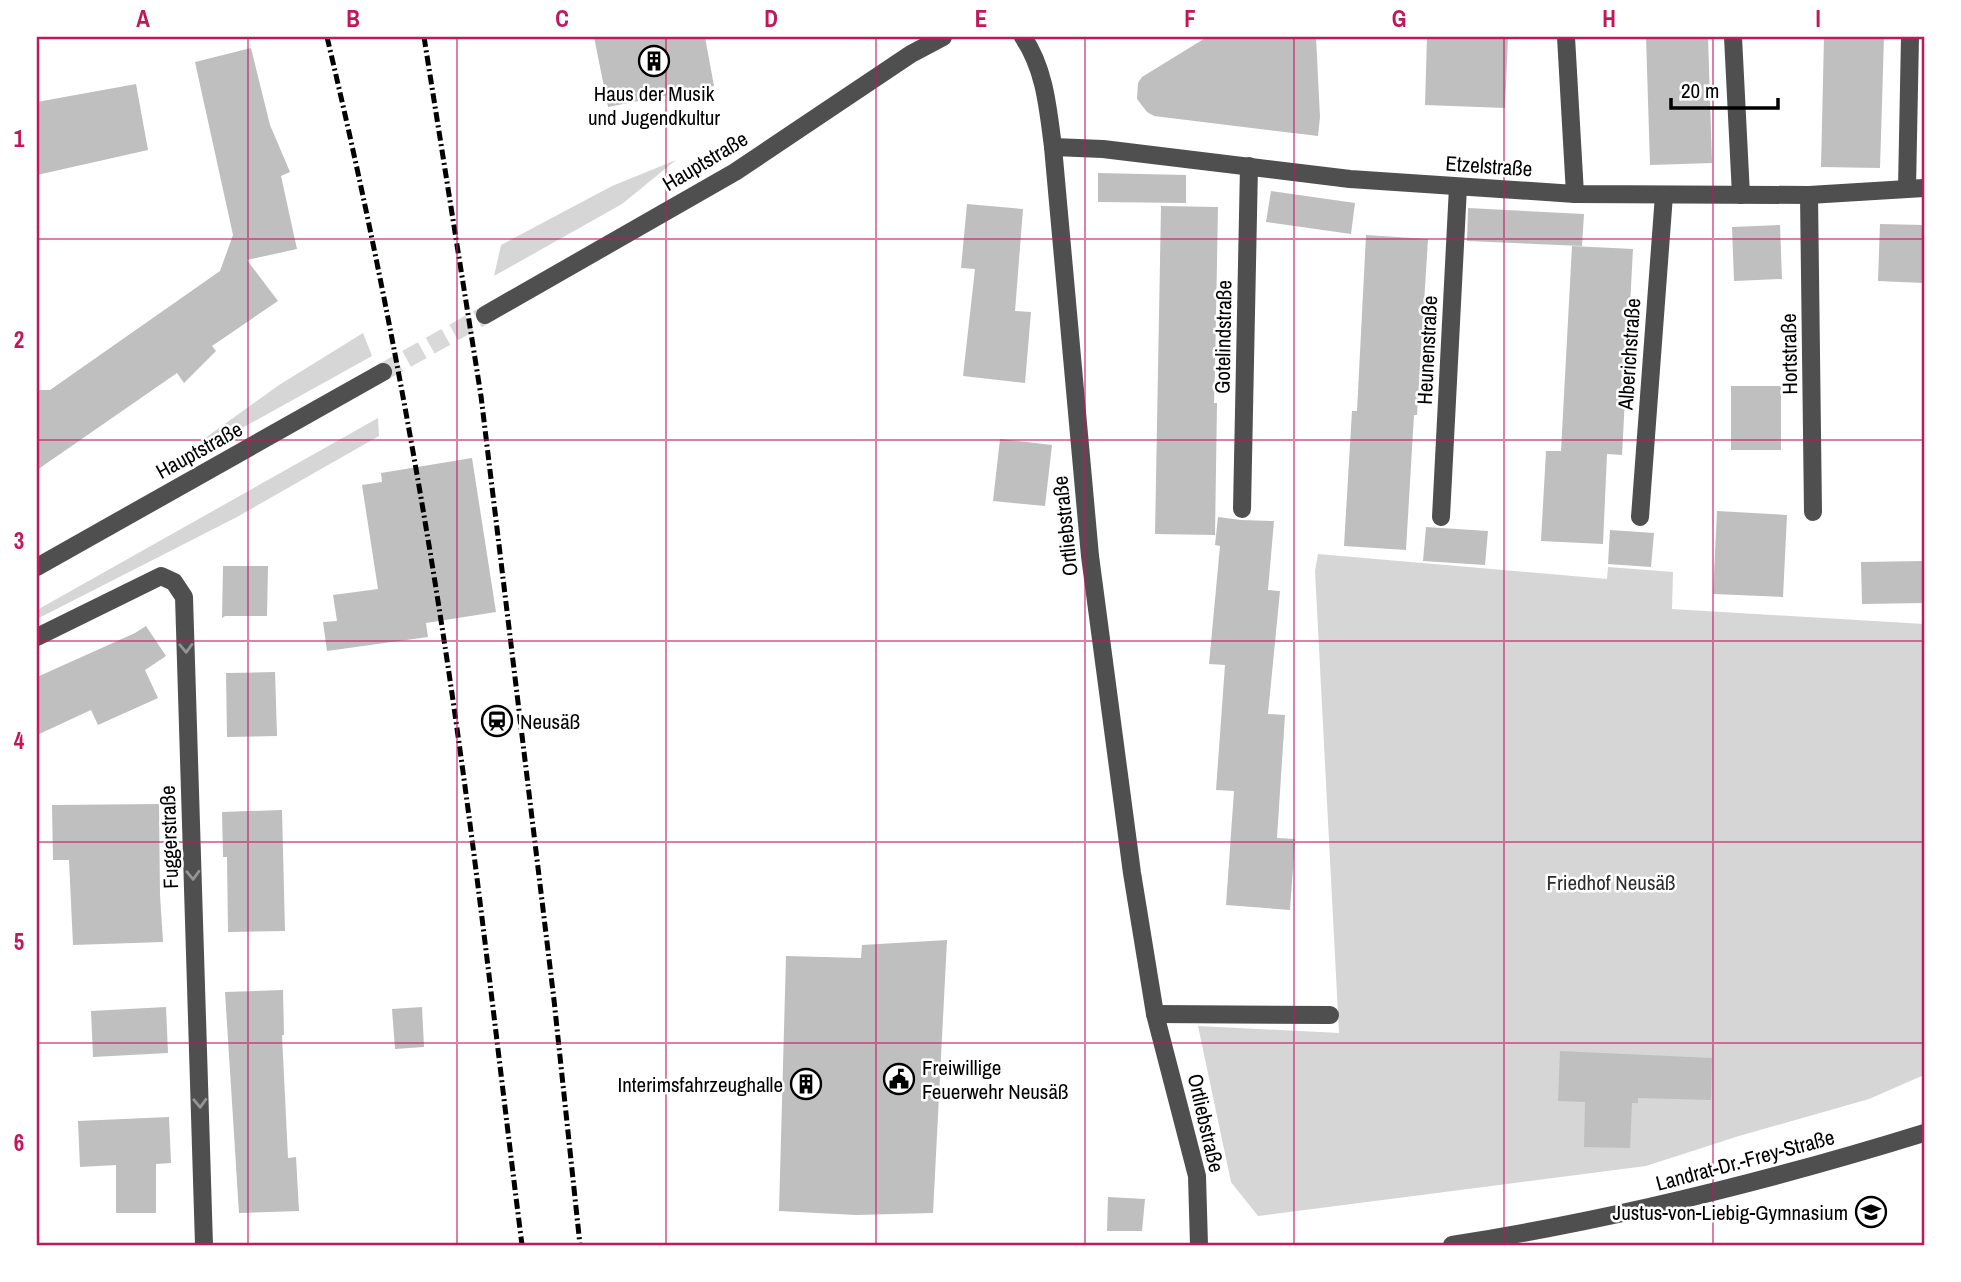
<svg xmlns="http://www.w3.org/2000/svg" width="1961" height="1282" font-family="'Archivo Narrow',sans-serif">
	<rect width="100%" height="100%" fill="#fff"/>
	<g fill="#d6d6d6">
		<polygon points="676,160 622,204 494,276 501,245 612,186"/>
		<polygon points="363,333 372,356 197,453 201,441 279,385"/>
		<polygon points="378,418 379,436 237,517 37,619 37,610"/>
		<polygon points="1318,554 1607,579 1608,567 1673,572 1672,609 1924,624 1924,1075 1869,1099 1739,1136 1646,1166 1258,1216 1231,1182 1198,1026 1339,1033 1315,571"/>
	</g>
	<g fill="#bfbfbf">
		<polygon points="594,37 705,37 714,86 608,107"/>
		<polygon points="1207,37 1316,37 1320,117 1318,136 1154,116 1147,112 1137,99 1138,83 1142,77"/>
		<polygon points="1427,37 1508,37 1505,108 1425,105"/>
		<polygon points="1646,37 1708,37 1712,163 1650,165"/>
		<polygon points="1824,37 1884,37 1880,168 1821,167"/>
		<polygon points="251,48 270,125 290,172 281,176 297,249 247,260 278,301 212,346 216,351 184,383 177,373 37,470 37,390 50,390 220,271 233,235 195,62"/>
		<polygon points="136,84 148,150 37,175 37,102"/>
		<polygon points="1098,173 1186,175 1186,203 1098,202"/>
		<polygon points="1271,191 1355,203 1351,234 1266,222"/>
		<polygon points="967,204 1023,209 1015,311 1031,312 1025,383 963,376 975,269 961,268"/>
		<polygon points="1161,206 1218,207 1215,371 1214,403 1217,403 1215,535 1155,534"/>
		<polygon points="1468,208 1584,214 1582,246 1467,241"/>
		<polygon points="1880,224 1924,225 1924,283 1878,281"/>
		<polygon points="1780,225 1782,279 1734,281 1732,227"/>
		<polygon points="1366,235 1428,239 1417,415 1414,415 1406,550 1344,546 1352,411 1357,411"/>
		<polygon points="1572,246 1633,249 1622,455 1607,454 1603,544 1541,541 1546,451 1561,451"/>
		<rect x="1731" y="386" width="50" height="64"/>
		<polygon points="1000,439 1052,445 1045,506 993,501"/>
		<polygon points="472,458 496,612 426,623 428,637 327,651 323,622 337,621 333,595 378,589 362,485 382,482 381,473"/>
		<polygon points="1717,511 1787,515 1783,597 1713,594"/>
		<polygon points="1218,517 1241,520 1274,521 1268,590 1280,591 1268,714 1285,715 1277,838 1295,839 1290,910 1226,905 1234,791 1216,790 1225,665 1209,664 1220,546 1215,545"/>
		<polygon points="1426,527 1488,531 1485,565 1423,561"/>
		<polygon points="1610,530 1654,533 1651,567 1608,564"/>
		<polygon points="1924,561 1924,603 1862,604 1861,562"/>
		<polygon points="223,566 268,566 267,616 225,616 222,618"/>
		<polygon points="146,626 166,656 145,670 158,698 98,725 91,710 37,735 37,677 135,633"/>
		<polygon points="275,672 277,736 227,737 226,673"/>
		<polygon points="159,804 160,895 163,942 73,945 69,860 53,860 52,805"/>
		<polygon points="282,810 285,931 228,932 227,857 223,857 222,812"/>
		<polygon points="947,940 933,1213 856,1215 779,1211 786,956 861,958 862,945"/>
		<polygon points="283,990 284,1035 282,1035 288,1158 296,1157 299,1211 239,1213 225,992"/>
		<polygon points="166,1007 168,1053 93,1057 91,1011"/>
		<polygon points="422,1007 424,1047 395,1049 392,1009"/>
		<polygon points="1560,1051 1712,1058 1711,1100 1638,1098 1638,1103 1632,1103 1630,1148 1584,1147 1585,1102 1558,1101"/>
		<polygon points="169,1117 171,1163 156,1164 156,1213 116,1213 116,1165 80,1167 78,1121"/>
		<polygon points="1108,1197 1145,1199 1142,1231 1107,1231"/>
	</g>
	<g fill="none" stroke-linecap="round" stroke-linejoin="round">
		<polyline stroke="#d9d9d9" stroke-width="18" stroke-dasharray="18 9" stroke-linecap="butt" points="383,372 485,315"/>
		<g stroke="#4f4f4f" stroke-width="18">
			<path d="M1023,37C1045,69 1048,109 1053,147L1090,556L1132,873L1155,1014L1197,1176L1199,1245"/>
			<polyline points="1566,37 1575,194"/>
			<polyline points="1733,37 1741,195"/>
			<polyline points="1053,147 1103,149 1350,179 1575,194 1809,195 1924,188"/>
			<polyline points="1907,188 1910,37"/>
			<polyline points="1809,195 1813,512"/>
			<polyline points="485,315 735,172 911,54 943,37"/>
			<polyline points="1242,509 1249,166"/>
			<polyline points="1441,517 1458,187"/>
			<polyline points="1640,517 1664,195"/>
			<polyline points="37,567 383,372"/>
			<polyline points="37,637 161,576 174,582 184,597 204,1245"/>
			<polyline points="1155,1014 1330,1015"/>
			<path d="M1452,1245C1612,1220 1769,1181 1924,1133"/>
		</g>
		<g stroke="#000" stroke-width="5" stroke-dasharray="10 3.5 2 3.5" stroke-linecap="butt">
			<path d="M327,37C383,272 427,511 460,750C483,915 501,1080 522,1245"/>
			<polyline points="424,37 481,396 554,1000 580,1245"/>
		</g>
	</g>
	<defs><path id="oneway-chevron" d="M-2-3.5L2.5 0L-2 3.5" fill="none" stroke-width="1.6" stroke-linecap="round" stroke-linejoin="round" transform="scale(1.75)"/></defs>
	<g stroke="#959595">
		<use href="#oneway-chevron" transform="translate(186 648) rotate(88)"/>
		<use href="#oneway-chevron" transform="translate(193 875) rotate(88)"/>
		<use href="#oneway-chevron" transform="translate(200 1103) rotate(88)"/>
	</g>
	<path fill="none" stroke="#c2185b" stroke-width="2" stroke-opacity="0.55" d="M248,37V1245M457,37V1245M666,37V1245M876,37V1245M1085,37V1245M1294,37V1245M1504,37V1245M1713,37V1245M37,239H1924M37,440H1924M37,641H1924M37,842H1924M37,1043H1924"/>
	<defs>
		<g id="building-ring" transform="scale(1.575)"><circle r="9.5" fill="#fff" stroke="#000" stroke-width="1.5"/><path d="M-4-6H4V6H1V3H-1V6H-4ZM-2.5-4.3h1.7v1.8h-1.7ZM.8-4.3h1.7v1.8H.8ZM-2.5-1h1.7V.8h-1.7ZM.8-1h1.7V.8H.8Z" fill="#000"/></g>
		<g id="station-ring" transform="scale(1.575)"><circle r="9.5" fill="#fff" stroke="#000" stroke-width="1.5"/><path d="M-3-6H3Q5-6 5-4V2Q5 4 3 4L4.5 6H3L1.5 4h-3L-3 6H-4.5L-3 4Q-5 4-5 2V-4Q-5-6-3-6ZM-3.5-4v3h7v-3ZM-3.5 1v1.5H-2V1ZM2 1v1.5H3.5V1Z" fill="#000"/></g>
		<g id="civic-ring" transform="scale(1.575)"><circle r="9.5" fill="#fff" stroke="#000" stroke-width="1.5"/><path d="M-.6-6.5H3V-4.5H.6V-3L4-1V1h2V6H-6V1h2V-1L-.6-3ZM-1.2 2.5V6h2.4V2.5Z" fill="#000"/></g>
		<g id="school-ring" transform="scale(1.575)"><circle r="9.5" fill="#fff" stroke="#000" stroke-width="1.5"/><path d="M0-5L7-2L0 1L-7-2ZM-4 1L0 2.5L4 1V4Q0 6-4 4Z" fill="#000"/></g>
	</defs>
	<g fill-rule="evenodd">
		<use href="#building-ring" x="654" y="61"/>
		<use href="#station-ring" x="497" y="721"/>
		<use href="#civic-ring" x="899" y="1079"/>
		<use href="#building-ring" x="806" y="1084"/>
		<use href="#school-ring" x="1871" y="1212"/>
	</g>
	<g text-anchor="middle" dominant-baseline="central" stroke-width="5" stroke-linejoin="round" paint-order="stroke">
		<g font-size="21" fill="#000" stroke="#fff" text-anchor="start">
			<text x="654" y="93" text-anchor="middle">Haus der Musik<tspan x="654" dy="24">und Jugendkultur</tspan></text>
			<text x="520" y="721">Neusäß</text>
			<text x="922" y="1067">Freiwillige<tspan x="922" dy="24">Feuerwehr Neusäß</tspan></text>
			<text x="783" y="1084" text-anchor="end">Interimsfahrzeughalle</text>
			<text x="1848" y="1212" text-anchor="end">Justus-von-Liebig-Gymnasium</text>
		</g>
		<g font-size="21" fill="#000" stroke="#fff">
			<text transform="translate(705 161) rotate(-31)">Hauptstraße</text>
			<text transform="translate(1489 166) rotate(4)">Etzelstraße</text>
			<text transform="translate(1223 337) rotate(-89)">Gotelindstraße</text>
			<text transform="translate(1427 350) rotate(-87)">Heunenstraße</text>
			<text transform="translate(1629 354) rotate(-86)">Alberichstraße</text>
			<text transform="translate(1789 354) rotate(-91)">Hortstraße</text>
			<text transform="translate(199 450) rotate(-29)">Hauptstraße</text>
			<text transform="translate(1065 526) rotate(-96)">Ortliebstraße</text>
			<text transform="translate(169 837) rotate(-92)">Fuggerstraße</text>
			<text transform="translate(1206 1123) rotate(77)">Ortliebstraße</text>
			<text transform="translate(1745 1160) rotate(-15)">Landrat-Dr.-Frey-Straße</text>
		</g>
		<g font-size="21" fill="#2d2d2d" stroke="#fff">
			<text x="1611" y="882">Friedhof Neusäß</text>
		</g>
	</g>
	<rect width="1961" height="1282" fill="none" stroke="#ffffff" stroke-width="77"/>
	<path d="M1671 98v10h107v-10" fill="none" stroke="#000000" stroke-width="3.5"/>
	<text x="1681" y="98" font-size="21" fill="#000000" stroke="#ffffff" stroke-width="5" paint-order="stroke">20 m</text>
	<rect x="38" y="38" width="1885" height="1206" fill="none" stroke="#c2185b" stroke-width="2.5"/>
	<g font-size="23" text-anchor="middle" font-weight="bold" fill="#c2185b">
		<text x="143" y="27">A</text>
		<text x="353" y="27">B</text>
		<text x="562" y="27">C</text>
		<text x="771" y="27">D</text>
		<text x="981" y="27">E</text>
		<text x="1190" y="27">F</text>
		<text x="1399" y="27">G</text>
		<text x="1609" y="27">H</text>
		<text x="1818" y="27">I</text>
		<text x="19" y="147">1</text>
		<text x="19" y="348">2</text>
		<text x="19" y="549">3</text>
		<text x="19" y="749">4</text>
		<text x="19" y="950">5</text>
		<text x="19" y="1151">6</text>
	</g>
</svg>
